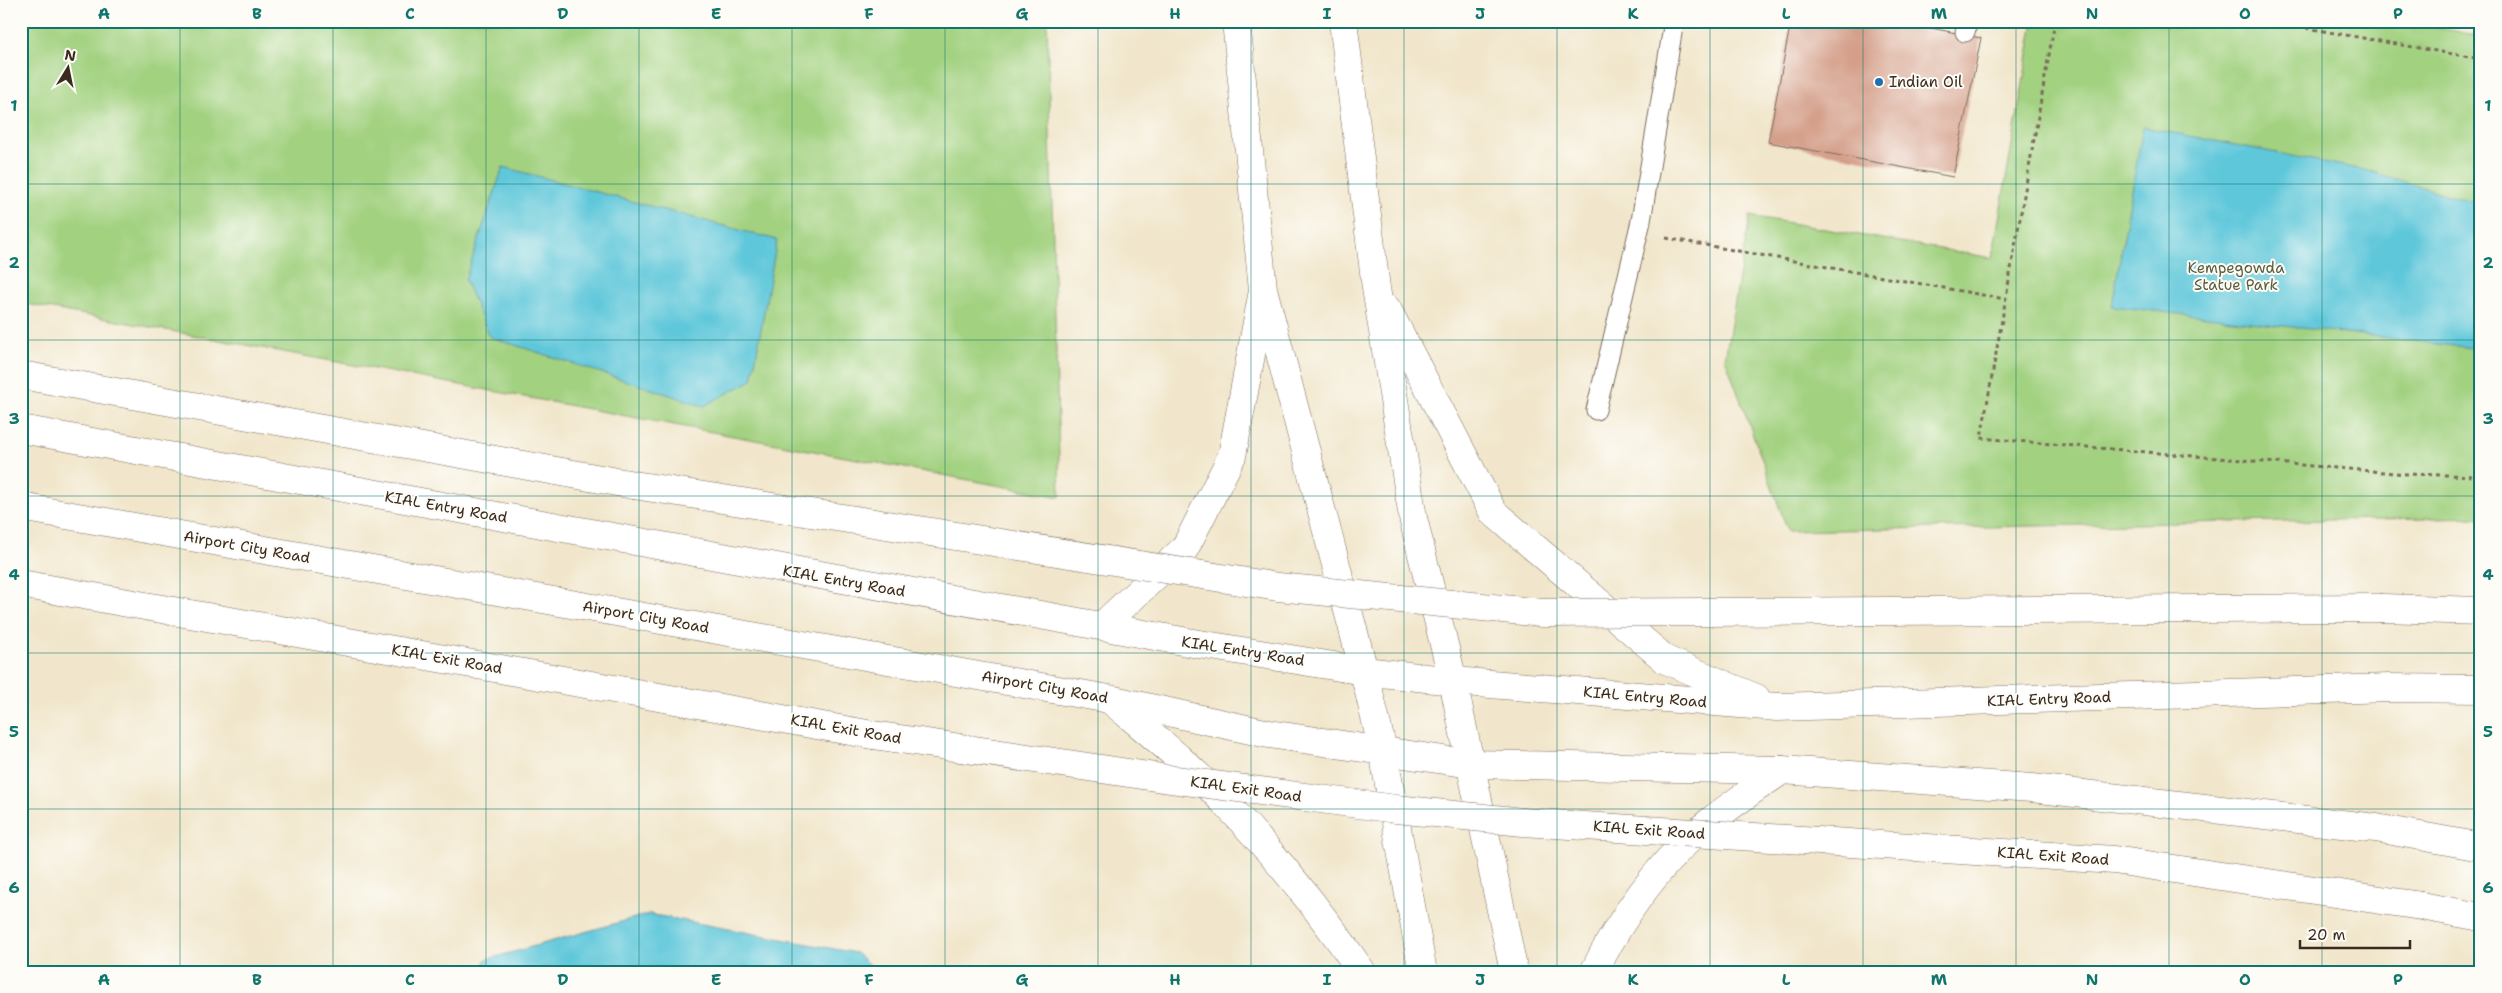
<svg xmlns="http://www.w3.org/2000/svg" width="2502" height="993" font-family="'Shantell Sans',sans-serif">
	<rect width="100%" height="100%" fill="#fdfcf7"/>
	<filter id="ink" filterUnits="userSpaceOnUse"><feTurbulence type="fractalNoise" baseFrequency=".02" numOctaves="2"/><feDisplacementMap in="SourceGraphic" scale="10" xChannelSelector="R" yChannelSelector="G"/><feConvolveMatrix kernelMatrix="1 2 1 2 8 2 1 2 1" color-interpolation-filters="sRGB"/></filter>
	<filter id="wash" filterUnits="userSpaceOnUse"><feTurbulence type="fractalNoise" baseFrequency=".0096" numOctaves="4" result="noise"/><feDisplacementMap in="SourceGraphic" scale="20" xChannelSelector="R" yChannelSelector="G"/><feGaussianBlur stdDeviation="1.12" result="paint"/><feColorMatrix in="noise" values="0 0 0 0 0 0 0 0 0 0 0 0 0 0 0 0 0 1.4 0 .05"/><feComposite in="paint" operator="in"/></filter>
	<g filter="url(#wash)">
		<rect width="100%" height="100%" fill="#f1e6cb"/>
		<g fill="#a2d180" stroke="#6e7e4f">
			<polygon points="21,21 1047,21 1060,497 21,303"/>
			<polygon points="2034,21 2403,21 2481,36 2481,517 1788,531 1725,358 1750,216 1992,258"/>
		</g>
		<g fill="#5ec7da" stroke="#4c787c">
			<polygon points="2143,127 2369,171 2481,205 2481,349 2112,306"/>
			<polygon points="503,167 777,240 752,380 704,406 490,337 465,280"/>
			<polygon points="649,914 856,953 877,972 482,972 485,960"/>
		</g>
		<g id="blocks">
			<polygon fill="#d49e89" points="1791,21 1896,21 1981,38 1953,177 1768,142"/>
		</g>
	</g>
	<g filter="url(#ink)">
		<use href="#blocks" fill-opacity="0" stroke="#7b6c5b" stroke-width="1"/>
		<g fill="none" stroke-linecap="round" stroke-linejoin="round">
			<g stroke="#7b6c5b" stroke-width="21">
				<g id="lane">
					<polyline points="1965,32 1968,21"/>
					<polyline points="1596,410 1641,221 1674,21"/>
				</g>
			</g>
			<g stroke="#7b6c5b" stroke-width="29">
				<g id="secondary">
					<polyline points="1236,21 1263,289 1364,671 1383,751 1423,972"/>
					<polyline points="1343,21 1376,288 1413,518 1453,681 1514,972"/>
					<polyline points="1387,309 1493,512 1666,660 1756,698"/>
					<polyline points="21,429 1193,643 1364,671 1453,681 1777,707 2389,688 2481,689"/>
					<polyline points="21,507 1109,699 1269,734 1471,764 1782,770 2032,788 2376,828 2481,847"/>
					<polyline points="1103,625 1185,548 1232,456 1262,296"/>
					<path d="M1113,702C1152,735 1192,767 1226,804C1276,856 1321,912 1362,972"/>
					<path d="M1594,972C1613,933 1638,895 1666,863C1698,826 1742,798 1782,770"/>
				</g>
			</g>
			<g stroke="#7b6c5b" stroke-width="29">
				<g id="primary">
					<polyline points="21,375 634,485"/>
					<polyline points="21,584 873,735"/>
					<polyline points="2382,608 2481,611"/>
					<polyline points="2421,906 2481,917"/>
				</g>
			</g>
			<g stroke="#7b6c5b" stroke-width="3" stroke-dasharray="4 4" stroke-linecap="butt">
				<polyline points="2055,21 1981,438 2407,474 2481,476"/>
				<polyline points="2267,21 2481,59"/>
				<polyline points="1666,238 2005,299"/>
			</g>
			<use href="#lane" stroke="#fff" stroke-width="19"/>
			<use href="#secondary" stroke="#fff" stroke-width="28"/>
			<use href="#primary" stroke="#fff" stroke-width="28"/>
			<g stroke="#7b6c5b" stroke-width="29" stroke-linecap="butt">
				<g id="primary-bridge">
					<polyline points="634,485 1278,587 1543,613 2382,608"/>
					<polyline points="873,735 1162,778 1396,809 1523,822 2114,860 2421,906"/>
				</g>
			</g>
			<use href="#primary-bridge" stroke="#fff" stroke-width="28"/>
		</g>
	</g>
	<path fill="none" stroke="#0f766e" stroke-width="1" stroke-opacity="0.55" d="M180,21V972M333,21V972M486,21V972M639,21V972M792,21V972M945,21V972M1098,21V972M1251,21V972M1404,21V972M1557,21V972M1710,21V972M1863,21V972M2016,21V972M2169,21V972M2322,21V972M21,184H2481M21,340H2481M21,496H2481M21,653H2481M21,809H2481"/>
	<circle fill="#1f6fb2" stroke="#fdfcf7" stroke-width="2" cx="1879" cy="82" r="5"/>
	<g text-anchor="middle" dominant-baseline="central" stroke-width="4" stroke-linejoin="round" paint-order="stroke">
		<g font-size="15" fill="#3b2a1e" stroke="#fdfcf7" text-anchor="start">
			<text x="1889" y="82">Indian Oil</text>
		</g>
		<g font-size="15" fill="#5a5c3b" stroke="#fdfcf7">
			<text x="2236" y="268">Kempegowda<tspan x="2236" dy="17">Statue Park</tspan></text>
		</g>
		<g font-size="15" fill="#3b2a1e" stroke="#fdfcf7">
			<text transform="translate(446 507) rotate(10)">KIAL Entry Road</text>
			<text transform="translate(247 547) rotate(10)">Airport City Road</text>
			<text transform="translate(844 581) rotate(10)">KIAL Entry Road</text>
			<text transform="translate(646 617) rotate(10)">Airport City Road</text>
			<text transform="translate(1243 651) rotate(9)">KIAL Entry Road</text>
			<text transform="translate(447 659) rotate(10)">KIAL Exit Road</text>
			<text transform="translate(1045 687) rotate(10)">Airport City Road</text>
			<text transform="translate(1645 697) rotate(5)">KIAL Entry Road</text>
			<text transform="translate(2049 699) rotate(-2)">KIAL Entry Road</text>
			<text transform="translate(846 729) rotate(10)">KIAL Exit Road</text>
			<text transform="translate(1246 789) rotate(8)">KIAL Exit Road</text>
			<text transform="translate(1649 830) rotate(4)">KIAL Exit Road</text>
			<text transform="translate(2053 856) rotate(4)">KIAL Exit Road</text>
		</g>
	</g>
	<rect width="2502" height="993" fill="none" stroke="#fdfcf7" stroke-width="55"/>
	<g transform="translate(68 68) rotate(10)" stroke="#fdfcf7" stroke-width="4" paint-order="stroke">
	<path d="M0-4L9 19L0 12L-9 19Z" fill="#3b2a1e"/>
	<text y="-8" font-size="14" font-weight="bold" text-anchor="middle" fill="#3b2a1e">N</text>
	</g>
	<path d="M2300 940v8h110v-8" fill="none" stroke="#3b2a1e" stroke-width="2.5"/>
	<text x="2307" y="940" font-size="15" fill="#3b2a1e" stroke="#fdfcf7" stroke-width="4" paint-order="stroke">20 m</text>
	<rect x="28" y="28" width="2446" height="938" fill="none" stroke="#0f766e" stroke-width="2"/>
	<g font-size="16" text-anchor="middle" font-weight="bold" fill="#0f766e">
		<text x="104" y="19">A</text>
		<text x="257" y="19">B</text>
		<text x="410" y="19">C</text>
		<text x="563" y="19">D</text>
		<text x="716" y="19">E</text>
		<text x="869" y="19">F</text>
		<text x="1022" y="19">G</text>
		<text x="1175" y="19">H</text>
		<text x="1327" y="19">I</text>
		<text x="1480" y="19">J</text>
		<text x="1633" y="19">K</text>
		<text x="1786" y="19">L</text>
		<text x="1939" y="19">M</text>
		<text x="2092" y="19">N</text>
		<text x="2245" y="19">O</text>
		<text x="2398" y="19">P</text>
		<text x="14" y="111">1</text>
		<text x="2488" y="111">1</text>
		<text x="14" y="268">2</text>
		<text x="2488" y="268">2</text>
		<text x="14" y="424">3</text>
		<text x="2488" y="424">3</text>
		<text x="14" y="580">4</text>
		<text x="2488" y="580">4</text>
		<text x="14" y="737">5</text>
		<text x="2488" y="737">5</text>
		<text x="14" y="893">6</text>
		<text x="2488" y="893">6</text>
		<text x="104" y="985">A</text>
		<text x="257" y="985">B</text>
		<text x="410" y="985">C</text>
		<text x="563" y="985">D</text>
		<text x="716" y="985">E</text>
		<text x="869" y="985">F</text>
		<text x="1022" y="985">G</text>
		<text x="1175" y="985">H</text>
		<text x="1327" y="985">I</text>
		<text x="1480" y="985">J</text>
		<text x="1633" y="985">K</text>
		<text x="1786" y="985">L</text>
		<text x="1939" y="985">M</text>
		<text x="2092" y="985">N</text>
		<text x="2245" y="985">O</text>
		<text x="2398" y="985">P</text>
	</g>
</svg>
